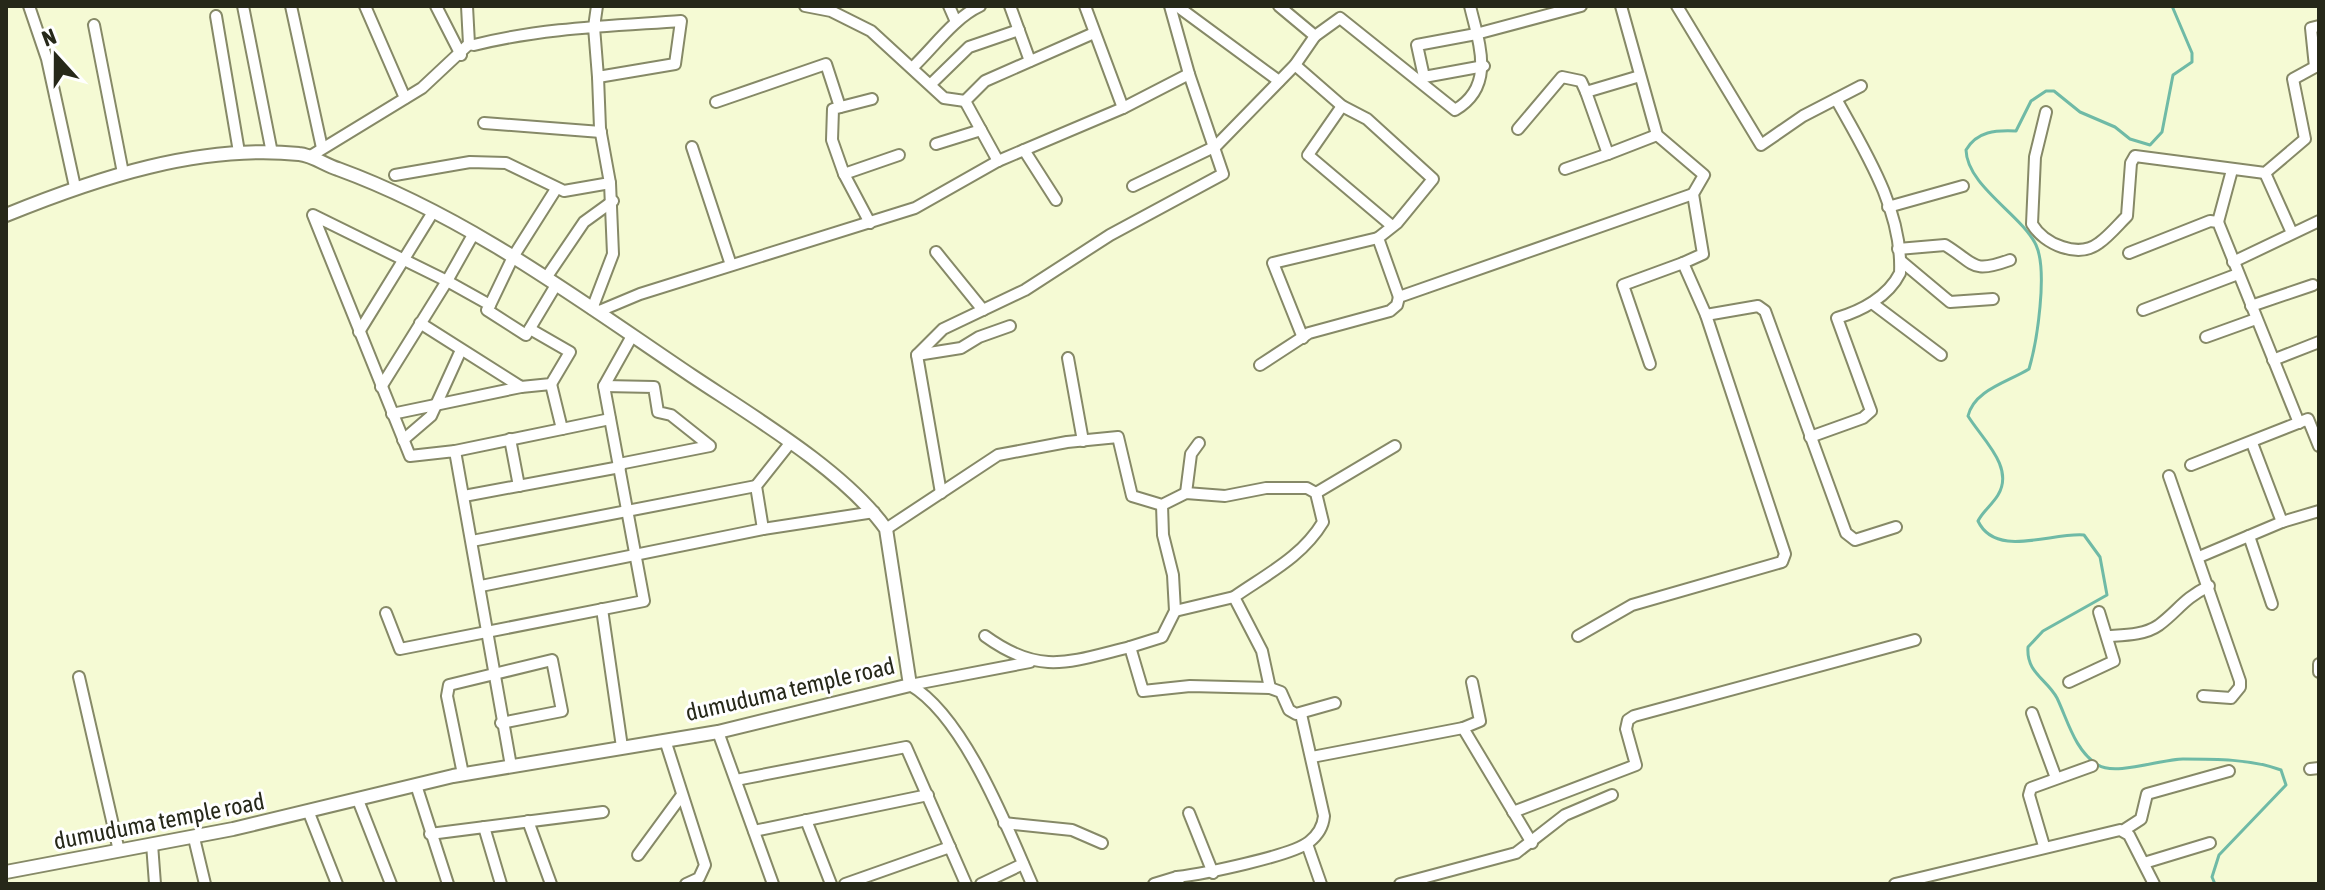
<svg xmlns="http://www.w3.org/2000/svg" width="2325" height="890" font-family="'Asap Condensed',sans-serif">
	<rect width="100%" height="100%" fill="#f5fad4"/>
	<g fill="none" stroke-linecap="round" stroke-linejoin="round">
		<path stroke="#6fbaa6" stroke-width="3" d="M2172,6L2192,53V62L2173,75L2162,132L2150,145L2130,139L2115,127L2080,112L2054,91H2046L2031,101L2016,131C1996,130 1977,131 1966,150C1967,186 2022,215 2036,245C2048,271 2037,342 2029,369C2008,382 1974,390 1968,416C1982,439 2015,467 1998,495C1992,505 1983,511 1978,521C1996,559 2052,532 2084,535L2100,557L2107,595L2043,631L2028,647C2026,673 2047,679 2057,698C2068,721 2075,751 2098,765C2115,776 2162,759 2183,759C2214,759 2252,759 2281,770L2286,785L2219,855L2212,877L2215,884"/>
		<g stroke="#868967" stroke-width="14">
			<g id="minor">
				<polyline points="29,6 47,59 75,187"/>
				<polyline points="243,6 272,153"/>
				<polyline points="291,6 322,148"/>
				<polyline points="365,6 405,98"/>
				<polyline points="436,6 461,55"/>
				<path d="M467,6L469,44L474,45C541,28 612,26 681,21L675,64L598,77L594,27L597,6"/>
				<polyline points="805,6 831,11 871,31 944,98 965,101"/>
				<polyline points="949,6 956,22"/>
				<polyline points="1010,6 1030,61"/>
				<polyline points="1085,6 1123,108"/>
				<polyline points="1177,6 1279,81"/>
				<polyline points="1677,6 1761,145 1803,116 1861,86"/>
				<polyline points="216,16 239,152"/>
				<polyline points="94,25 123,173"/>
				<path d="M1315,36L1340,18L1455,110C1496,86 1479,44 1470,6"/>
				<polyline points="1295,65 1342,106 1367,119 1433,179 1397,223 1378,238 1399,297"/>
				<polyline points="1484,66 1424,77 1417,45 1476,34 1581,6"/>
				<path d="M913,67C934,47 954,18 980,6"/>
				<polyline points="931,84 969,47 1019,30"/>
				<polyline points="1586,92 1608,154 1657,135"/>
				<polyline points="872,99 833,109 832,140 844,174 899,155"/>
				<polyline points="716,102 826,64 840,107"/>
				<polyline points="1342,106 1308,155 1392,226"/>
				<path d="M2046,112L2035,157L2032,224C2044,244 2078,259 2099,243C2109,236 2118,225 2127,216L2131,163L2135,156L2265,173L2305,139L2293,79L2315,67L2311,28L2319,26"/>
				<polyline points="484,123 601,132"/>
				<polyline points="1518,129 1562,77 1581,81 1586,92 1640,76"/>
				<polyline points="936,144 981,130"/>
				<polyline points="692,147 731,265"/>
				<polyline points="1024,150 1056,200"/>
				<polyline points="309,157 422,88 469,44"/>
				<polyline points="998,161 965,101 985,81 1094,33"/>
				<polyline points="1565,169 1608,154"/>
				<polyline points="2265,173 2292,233"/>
				<polyline points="844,174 870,223"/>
				<polyline points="395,175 470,162 506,163 564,191 610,183 600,128 598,77"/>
				<polyline points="1133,186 1216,146 1295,65 1315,36 1279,6"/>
				<polyline points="1888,207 1963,186"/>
				<polyline points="2218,222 2232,170"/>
				<polyline points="474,233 447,281 313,215 410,456 455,451 511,766"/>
				<path d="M1898,249L1945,245C1976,264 1971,274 2010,260"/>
				<polyline points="936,252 983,310"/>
				<polyline points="2129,253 2210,221 2218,222 2299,423"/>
				<polyline points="1901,261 1950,302 1993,299"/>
				<polyline points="2233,262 2319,221"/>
				<polyline points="546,278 584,222 613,201"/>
				<polyline points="1872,303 1941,355"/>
				<polyline points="490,305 513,257 556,189"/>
				<polyline points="2251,306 2313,285"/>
				<polyline points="592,309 613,254 610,183"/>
				<polyline points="2143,310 2238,274"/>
				<polyline points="597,312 640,294 915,208 998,161 1123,108 1189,74 1170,6"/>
				<polyline points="1706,315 1758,306 1765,311 1846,533 1855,540 1896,527"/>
				<polyline points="420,323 521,387 551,384 570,352 530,329"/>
				<polyline points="359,332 433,212"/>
				<polyline points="2206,337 2256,319"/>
				<polyline points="1303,338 1273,263 1378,238"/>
				<polyline points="917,355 943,329 1025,290 1110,235 1223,174 1189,74"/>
				<polyline points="1068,358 1083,441"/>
				<polyline points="2273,360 2319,342"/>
				<polyline points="1650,364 1623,285 1683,263"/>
				<polyline points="1260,365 1309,333 1390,311 1397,305 1399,297 1693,194"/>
				<polyline points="551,384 562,429 610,419"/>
				<polyline points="604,386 654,387 658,412 671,415 710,446 619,464"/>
				<polyline points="381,387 447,281 490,305 487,310 526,335 556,285"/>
				<polyline points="392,414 521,387"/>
				<path d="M1810,437L1863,418L1871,411L1837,318C1861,311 1888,297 1900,273C1903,211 1865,151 1836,99"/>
				<polyline points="510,439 519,486"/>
				<polyline points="403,440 431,416 461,350"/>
				<polyline points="2252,443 2282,522"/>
				<polyline points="455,451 562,429"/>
				<polyline points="2191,465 2308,419 2319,446"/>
				<polyline points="2169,476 2240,681 2240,687 2231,698 2203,696"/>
				<polyline points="941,493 917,355 961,348 979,337 1010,326"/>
				<polyline points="1186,493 1191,454 1199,443"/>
				<polyline points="1316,493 1395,446"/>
				<polyline points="464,496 620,467"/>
				<polyline points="763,529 756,486 791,442"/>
				<path d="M886,529L998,455L1067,442L1118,437L1132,496L1162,505L1186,493L1225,496L1266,488H1307L1316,493L1323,522C1302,557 1267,574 1234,597L1262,651L1270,688"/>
				<polyline points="2249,536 2272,604"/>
				<polyline points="472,541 756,486"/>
				<polyline points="2199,557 2282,522 2319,511"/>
				<polyline points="481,586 763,529 874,512"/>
				<polyline points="602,609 622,747"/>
				<polyline points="1175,611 1234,597"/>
				<polyline points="386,613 400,649 644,601 604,386 632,336"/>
				<path d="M985,636C1040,676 1069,662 1130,647L1143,691L1190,686L1270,688L1281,692L1289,710L1296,714L1335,703"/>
				<polyline points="1578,636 1632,605 1782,562 1785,554 1706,315 1683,263 1703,254 1693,194 1704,175 1657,135 1621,6"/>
				<path d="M2109,636C2125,635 2145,635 2159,625C2179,610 2183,599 2209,586"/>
				<polyline points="1130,647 1162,637 1175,611 1173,575 1163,535 1162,505"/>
				<polyline points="2319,664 2319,672"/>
				<polyline points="79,677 119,851"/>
				<polyline points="1472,682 1480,721 1463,728 1532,843"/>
				<polyline points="2069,682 2114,661 2099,612"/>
				<path d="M910,685C964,716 1007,827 1032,884"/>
				<polyline points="910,685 1030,662"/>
				<polyline points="2032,713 2056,778"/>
				<polyline points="718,732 773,884"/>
				<polyline points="665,740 705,865 699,878 686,884"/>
				<polyline points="1312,757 1463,728"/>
				<polyline points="2310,769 2319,768"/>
				<polyline points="463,774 447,696 449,685 552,660 562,711 501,723"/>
				<polyline points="736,780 906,747 966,884"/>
				<polyline points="416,785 448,884"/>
				<polyline points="358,800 391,884"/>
				<polyline points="1513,812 1636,765 1626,729 1628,720 1634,716 1915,640"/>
				<polyline points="309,813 337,884"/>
				<polyline points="1189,813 1213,873"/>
				<polyline points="806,820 831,884"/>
				<polyline points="528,821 551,884"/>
				<polyline points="1004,823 1072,830 1102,843"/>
				<polyline points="484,827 501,884"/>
				<polyline points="2124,830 2141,819 2147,794 2229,771"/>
				<polyline points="754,831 928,795"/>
				<polyline points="430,834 603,812"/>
				<polyline points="194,838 205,884"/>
				<polyline points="152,844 155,884"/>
				<polyline points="1307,844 1321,884"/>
				<polyline points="2044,846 2029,795 2031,788 2092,766"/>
				<polyline points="638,855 682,795"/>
				<polyline points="2144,863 2210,843"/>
				<path d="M1177,877C1203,874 1291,856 1309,842C1318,835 1323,827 1324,816L1301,714"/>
				<polyline points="845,884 950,847"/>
				<polyline points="981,884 1023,864"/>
				<polyline points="1154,884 1177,877 1179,884"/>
				<polyline points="1400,884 1516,853 1565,815 1612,795"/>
				<polyline points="1895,884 2120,830 2129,835 2154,884"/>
			</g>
		</g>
		<g stroke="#868967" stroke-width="16">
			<path id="tertiary" d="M6,215C97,178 199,144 299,154C312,155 325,165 338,169C467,216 579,300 692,376C752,416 845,471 886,529L910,685L718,732L453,776L233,829L6,872"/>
		</g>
		<use href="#minor" stroke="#fff" stroke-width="10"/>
		<use href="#tertiary" stroke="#fff" stroke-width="12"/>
	</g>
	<g text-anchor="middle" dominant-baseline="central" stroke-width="6" stroke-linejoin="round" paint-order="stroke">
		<g font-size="24" fill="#262819" stroke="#fff">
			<text transform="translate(790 689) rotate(-13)">dumuduma temple road</text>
			<text transform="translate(159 821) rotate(-11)">dumuduma temple road</text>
		</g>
	</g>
	<rect width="2325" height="890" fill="none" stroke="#262819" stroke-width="16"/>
	<g transform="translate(56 56) rotate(339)" stroke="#ffffff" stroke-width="6" paint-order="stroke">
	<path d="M0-6L14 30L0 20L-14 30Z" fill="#262819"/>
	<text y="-12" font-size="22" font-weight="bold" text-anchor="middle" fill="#262819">N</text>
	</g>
</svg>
